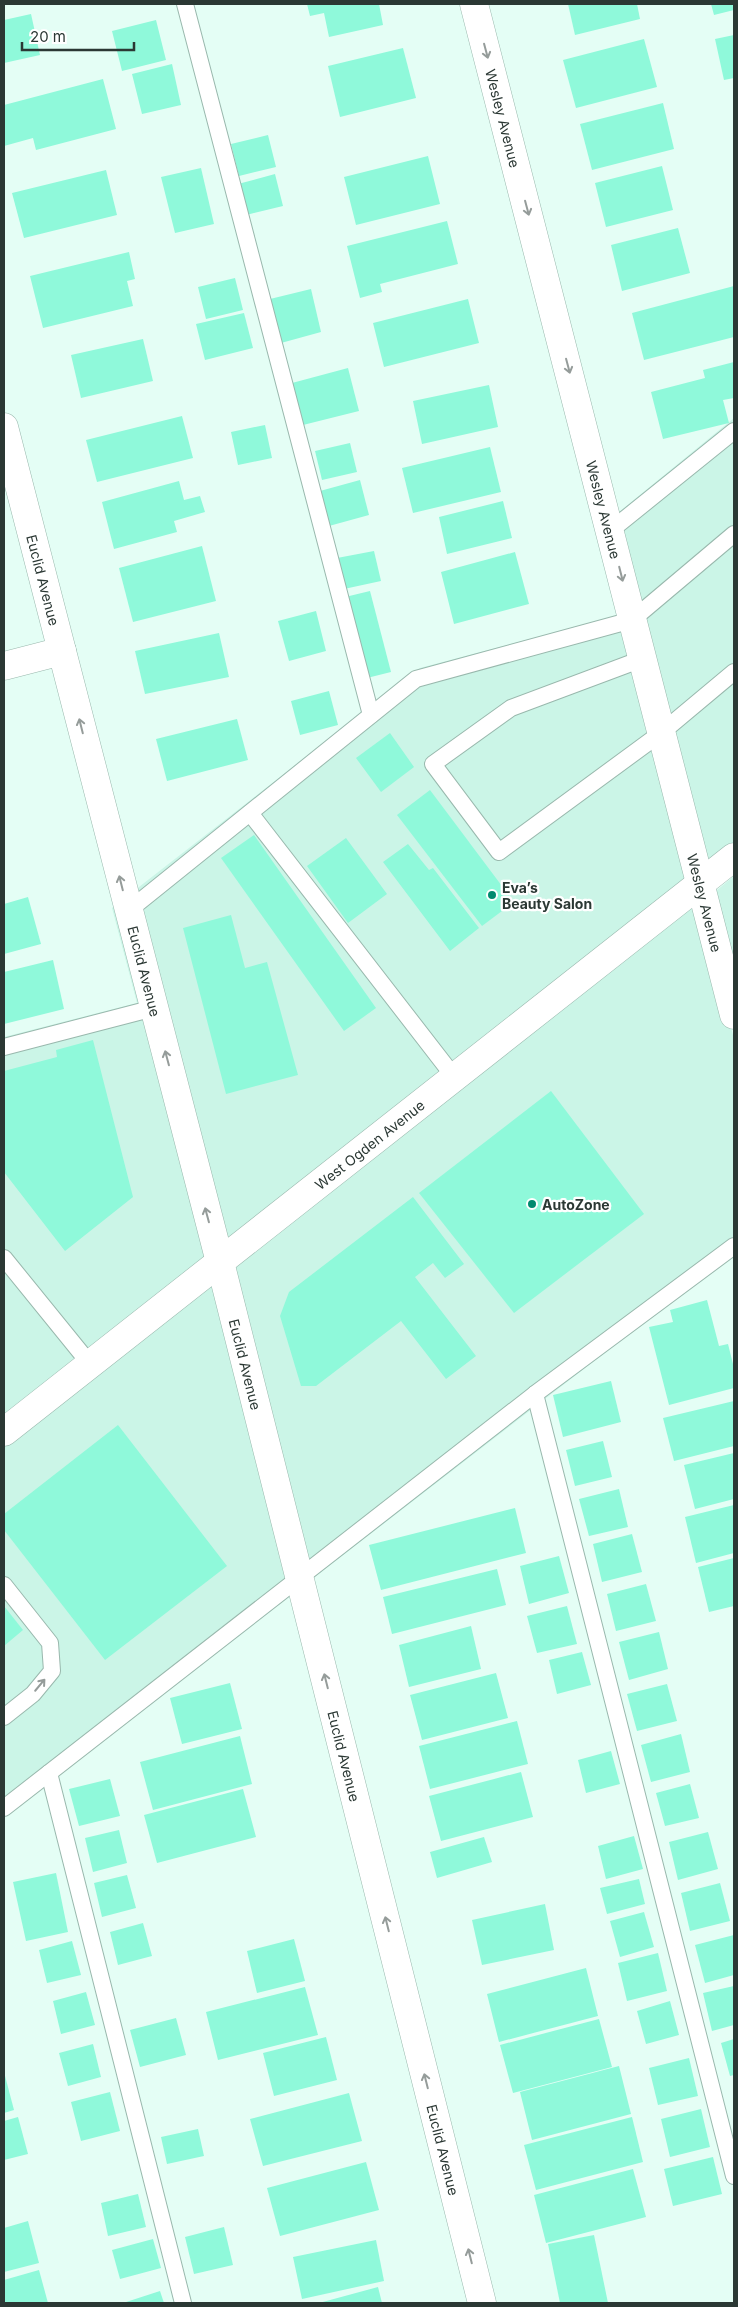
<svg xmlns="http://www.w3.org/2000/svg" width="738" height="2307" font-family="Inter,sans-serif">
	<rect width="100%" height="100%" fill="#e4fef5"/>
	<g fill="#cbf5e7">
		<polygon points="734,418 734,850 705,874 613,517"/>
		<polygon points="621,615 689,881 4,1421 4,1037 137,1003 112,908 420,668"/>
		<polygon points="734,876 734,963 716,891"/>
		<polygon points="697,896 734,1039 734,1253 4,1817 4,1440"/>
	</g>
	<g fill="#8ff9da">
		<polygon points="307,4 379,4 383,25 329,37 324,13 310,16"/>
		<polygon points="568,4 637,4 640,19 575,35"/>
		<polygon points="711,4 734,4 734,10 714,15"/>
		<polygon points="31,14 40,55 4,63 4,20"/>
		<polygon points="156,20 166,60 122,71 112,31"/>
		<polygon points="734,35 734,78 724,80 715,39"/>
		<polygon points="644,39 657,87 576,108 563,60"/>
		<polygon points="403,48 416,98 340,117 328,66"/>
		<polygon points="172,64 181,105 142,114 132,74"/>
		<polygon points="103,79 116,129 36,150 33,138 4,146 4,105"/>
		<polygon points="663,103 674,149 592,170 580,124"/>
		<polygon points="268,135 276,167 239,176 231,144"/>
		<polygon points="428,156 440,204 356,225 344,177"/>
		<polygon points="662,166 673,210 606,227 595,183"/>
		<polygon points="201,168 214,224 175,233 161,177"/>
		<polygon points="106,170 117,215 24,238 12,193"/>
		<polygon points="275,174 283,206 246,215 238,184"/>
		<polygon points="447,221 458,264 380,284 382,292 360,298 347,246"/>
		<polygon points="678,228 690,273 622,291 611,245"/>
		<polygon points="129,252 135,279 127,281 133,306 43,328 30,276"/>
		<polygon points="235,278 243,310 206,319 198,287"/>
		<polygon points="734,286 734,337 644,360 632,313"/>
		<polygon points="311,289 321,332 281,343 270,299"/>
		<polygon points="468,299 479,343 384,367 373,323"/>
		<polygon points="244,313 253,348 205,360 196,324"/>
		<polygon points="143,339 153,381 81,398 71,355"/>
		<polygon points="734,362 734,398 723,400 729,423 663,439 651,392 705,378 703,370"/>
		<polygon points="348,368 359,411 303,425 292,383"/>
		<polygon points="489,385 498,427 422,444 413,401"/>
		<polygon points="182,416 193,458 97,482 86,440"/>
		<polygon points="265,425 272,458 238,465 231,432"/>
		<polygon points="350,443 357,472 322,480 315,451"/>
		<polygon points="490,447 501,492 413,513 402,468"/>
		<polygon points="360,480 369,515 329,526 320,491"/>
		<polygon points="179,481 184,500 200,496 205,512 174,521 177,532 114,549 102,502"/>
		<polygon points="503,501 512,538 447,554 439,517"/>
		<polygon points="202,546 216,601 133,622 119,568"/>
		<polygon points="374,551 381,581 344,589 337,558"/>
		<polygon points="515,552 529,604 454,624 441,572"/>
		<polygon points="370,591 391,672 363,679 341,598"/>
		<polygon points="316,611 326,651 289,661 278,621"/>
		<polygon points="219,633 229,677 145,694 135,651"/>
		<polygon points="329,691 338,725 300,735 291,701"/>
		<polygon points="237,719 248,760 167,781 156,739"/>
		<polygon points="390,733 414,767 381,792 356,758"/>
		<polygon points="430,790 514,902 482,926 397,815"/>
		<polygon points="254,835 376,1008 344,1031 221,858"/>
		<polygon points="346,838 387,894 348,923 307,866"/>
		<polygon points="408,844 429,870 433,868 479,928 450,951 383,862"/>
		<polygon points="28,897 41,944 4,954 4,904"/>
		<polygon points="231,915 245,968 267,962 298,1075 226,1094 183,928"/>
		<polygon points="53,960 64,1009 4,1024 4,972"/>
		<polygon points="93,1040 133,1197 65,1251 4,1172 4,1071 57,1057 56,1050"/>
		<polygon points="551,1091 644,1214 514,1313 419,1193"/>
		<polygon points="413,1197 464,1264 445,1278 433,1263 415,1277 476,1356 446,1379 401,1321 316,1386 301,1386 280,1316 289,1292"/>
		<polygon points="707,1300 719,1346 728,1344 734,1368 734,1388 669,1405 649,1327 673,1322 670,1310"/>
		<polygon points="611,1381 621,1422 563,1437 553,1395"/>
		<polygon points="734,1401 734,1446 674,1461 663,1418"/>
		<polygon points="118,1425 227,1566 105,1660 4,1530 4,1514"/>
		<polygon points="603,1441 612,1477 575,1486 566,1450"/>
		<polygon points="734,1453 734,1499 695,1509 684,1465"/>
		<polygon points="619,1489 628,1527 589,1536 579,1499"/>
		<polygon points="734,1505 734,1553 696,1563 685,1517"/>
		<polygon points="515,1508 526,1553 381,1590 369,1545"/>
		<polygon points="632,1534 642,1572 602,1582 593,1544"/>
		<polygon points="559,1556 569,1593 529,1604 520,1566"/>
		<polygon points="734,1558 734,1606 709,1612 698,1567"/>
		<polygon points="497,1569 506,1605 392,1634 383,1597"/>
		<polygon points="646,1584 656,1621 616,1631 607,1594"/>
		<polygon points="4,1606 23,1630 4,1646"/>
		<polygon points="567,1606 577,1644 537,1653 527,1616"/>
		<polygon points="471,1626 481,1669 409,1687 399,1645"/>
		<polygon points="659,1632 668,1669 629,1680 619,1642"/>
		<polygon points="582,1652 591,1685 557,1694 549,1660"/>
		<polygon points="496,1673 508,1718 422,1740 410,1695"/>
		<polygon points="230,1683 242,1729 182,1744 170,1698"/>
		<polygon points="667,1684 677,1721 637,1731 627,1694"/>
		<polygon points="517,1721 528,1764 430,1789 419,1746"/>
		<polygon points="681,1734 690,1772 651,1782 641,1745"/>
		<polygon points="240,1736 252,1784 153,1810 140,1762"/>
		<polygon points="611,1751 620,1784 586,1793 578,1760"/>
		<polygon points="521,1772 533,1817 441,1841 429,1796"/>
		<polygon points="110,1779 120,1816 79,1826 69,1789"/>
		<polygon points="690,1784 699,1818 665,1826 656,1793"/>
		<polygon points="243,1789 256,1837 157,1863 144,1815"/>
		<polygon points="119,1830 127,1863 93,1872 85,1838"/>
		<polygon points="708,1832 718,1869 678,1880 669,1842"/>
		<polygon points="634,1836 643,1869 606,1879 598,1846"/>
		<polygon points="484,1837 492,1862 437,1878 430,1852"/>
		<polygon points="56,1873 68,1932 26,1941 13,1882"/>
		<polygon points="127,1875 136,1908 102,1917 94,1883"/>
		<polygon points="639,1879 645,1904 607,1914 600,1888"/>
		<polygon points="720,1883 730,1921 690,1931 681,1893"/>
		<polygon points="545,1904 554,1950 482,1965 472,1920"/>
		<polygon points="644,1912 654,1947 620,1957 610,1921"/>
		<polygon points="143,1923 152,1956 118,1965 110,1932"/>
		<polygon points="734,1935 734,1975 705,1983 695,1945"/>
		<polygon points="294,1939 305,1981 257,1993 247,1951"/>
		<polygon points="72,1941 81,1975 47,1983 39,1950"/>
		<polygon points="658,1953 667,1991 627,2001 618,1963"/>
		<polygon points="586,1968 598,2016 499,2042 487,1994"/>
		<polygon points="734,1986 734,2025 712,2031 703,1993"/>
		<polygon points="305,1987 318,2035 218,2060 206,2012"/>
		<polygon points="86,1992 95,2025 61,2034 53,2001"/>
		<polygon points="670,2001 679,2035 646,2044 637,2011"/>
		<polygon points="176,2018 186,2055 140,2067 130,2030"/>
		<polygon points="599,2019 612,2067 513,2093 500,2045"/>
		<polygon points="326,2037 337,2080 274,2096 263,2053"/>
		<polygon points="734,2039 734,2075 730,2076 721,2043"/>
		<polygon points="93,2044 101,2077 68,2086 59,2053"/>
		<polygon points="689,2058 698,2096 658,2105 649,2068"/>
		<polygon points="619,2066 631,2114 532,2140 520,2092"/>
		<polygon points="4,2072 14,2110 4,2113"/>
		<polygon points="110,2092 120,2131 81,2141 71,2102"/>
		<polygon points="349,2093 362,2141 263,2166 250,2119"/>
		<polygon points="701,2109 710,2147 670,2157 661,2119"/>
		<polygon points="18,2117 28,2154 4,2160 4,2121"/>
		<polygon points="632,2117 643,2162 536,2190 524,2145"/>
		<polygon points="198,2129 204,2156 167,2164 161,2137"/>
		<polygon points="713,2157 722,2194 673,2206 664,2169"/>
		<polygon points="366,2162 379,2210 280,2236 267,2188"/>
		<polygon points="633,2169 646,2217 546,2243 534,2195"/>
		<polygon points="138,2194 146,2227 108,2236 101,2203"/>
		<polygon points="28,2221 39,2263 4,2272 4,2228"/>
		<polygon points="224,2227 233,2265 194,2274 185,2237"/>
		<polygon points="594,2235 608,2303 560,2303 548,2244"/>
		<polygon points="153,2239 161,2268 120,2279 112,2250"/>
		<polygon points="376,2240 384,2281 302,2299 293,2257"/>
		<polygon points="39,2270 48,2303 4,2303 4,2280"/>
		<polygon points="378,2287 382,2303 319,2303"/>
		<polygon points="160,2291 164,2303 123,2303"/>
	</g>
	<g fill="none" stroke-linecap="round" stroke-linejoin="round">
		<g stroke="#99b8ad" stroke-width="18">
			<g id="service">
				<polyline points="185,4 371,715"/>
				<polyline points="610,531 734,431"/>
				<polyline points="642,659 511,708 433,764 499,852 661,733 734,672"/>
				<polyline points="250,813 455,1078"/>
				<polyline points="128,911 416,679 632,620 734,534"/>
				<polyline points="4,1047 154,1008"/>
				<polyline points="4,1258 90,1364"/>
				<polyline points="535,1394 734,2176"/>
				<polyline points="4,1585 50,1643 52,1671 33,1694 4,1717"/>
				<polyline points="49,1773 183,2303"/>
				<polyline points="4,1808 535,1394 734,1246"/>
			</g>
		</g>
		<g stroke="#99b8ad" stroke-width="29">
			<g id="minor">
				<path id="s1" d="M474,4L734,1015"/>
				<path id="s2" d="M4,427L220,1262L482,2303"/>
				<polyline points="4,666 62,651"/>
			</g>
		</g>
		<g stroke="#99b8ad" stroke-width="29">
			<g id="secondary">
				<path id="s3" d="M4,1432L734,857"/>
			</g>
		</g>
		<use href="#service" stroke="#fff" stroke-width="16"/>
		<use href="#minor" stroke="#fff" stroke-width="28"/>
		<use href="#secondary" stroke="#fff" stroke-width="28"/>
	</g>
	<defs><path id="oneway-shaft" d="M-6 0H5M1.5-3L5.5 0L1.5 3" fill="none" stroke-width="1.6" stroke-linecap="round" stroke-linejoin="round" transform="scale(1.25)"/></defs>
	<g stroke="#959c9a">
		<use href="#oneway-shaft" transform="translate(486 51) rotate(75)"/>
		<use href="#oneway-shaft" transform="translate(527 208) rotate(75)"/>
		<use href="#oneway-shaft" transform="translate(568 366) rotate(75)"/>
		<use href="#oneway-shaft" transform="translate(621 574) rotate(76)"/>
		<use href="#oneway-shaft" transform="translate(81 726) rotate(-104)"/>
		<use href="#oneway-shaft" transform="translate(121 883) rotate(-104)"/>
		<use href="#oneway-shaft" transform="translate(167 1058) rotate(-105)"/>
		<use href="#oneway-shaft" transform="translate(207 1215) rotate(-105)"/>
		<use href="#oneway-shaft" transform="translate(326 1681) rotate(-104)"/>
		<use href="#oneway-shaft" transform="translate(40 1685) rotate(-50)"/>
		<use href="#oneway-shaft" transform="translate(387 1924) rotate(-104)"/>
		<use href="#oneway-shaft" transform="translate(426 2081) rotate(-104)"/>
		<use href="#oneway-shaft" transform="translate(470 2256) rotate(-104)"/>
	</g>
	<g fill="#018a6f" stroke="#fff" stroke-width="2">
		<circle cx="492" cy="895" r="5"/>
		<circle cx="532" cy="1204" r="5"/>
	</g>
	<g text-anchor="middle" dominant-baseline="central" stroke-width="4.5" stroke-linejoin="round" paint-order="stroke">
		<g font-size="14" fill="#2b3834" stroke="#fff">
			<text stroke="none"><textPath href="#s1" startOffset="118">Wesley Avenue</textPath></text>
			<text stroke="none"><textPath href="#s1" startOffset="522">Wesley Avenue</textPath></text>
			<text stroke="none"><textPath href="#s2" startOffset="158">Euclid Avenue</textPath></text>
			<text stroke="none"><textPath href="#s1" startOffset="928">Wesley Avenue</textPath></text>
			<text stroke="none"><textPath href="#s2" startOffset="562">Euclid Avenue</textPath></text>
			<text stroke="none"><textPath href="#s3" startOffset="465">West Ogden Avenue</textPath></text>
			<text stroke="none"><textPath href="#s2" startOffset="968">Euclid Avenue</textPath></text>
			<text stroke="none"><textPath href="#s2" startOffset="1372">Euclid Avenue</textPath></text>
			<text stroke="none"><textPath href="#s2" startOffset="1778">Euclid Avenue</textPath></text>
		</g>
		<g font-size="14" font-weight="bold" fill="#2b3834" stroke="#fff" text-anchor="start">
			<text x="502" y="887">Eva’s<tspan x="502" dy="16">Beauty Salon</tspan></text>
			<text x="542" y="1204">AutoZone</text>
		</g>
	</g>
	<rect width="738" height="2307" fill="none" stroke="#2b3834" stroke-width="10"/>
	<path d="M22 42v8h112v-8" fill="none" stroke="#2b3834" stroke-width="2.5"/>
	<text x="30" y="42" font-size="15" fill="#2b3834" stroke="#ffffff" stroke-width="4" paint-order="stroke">20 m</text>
</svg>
